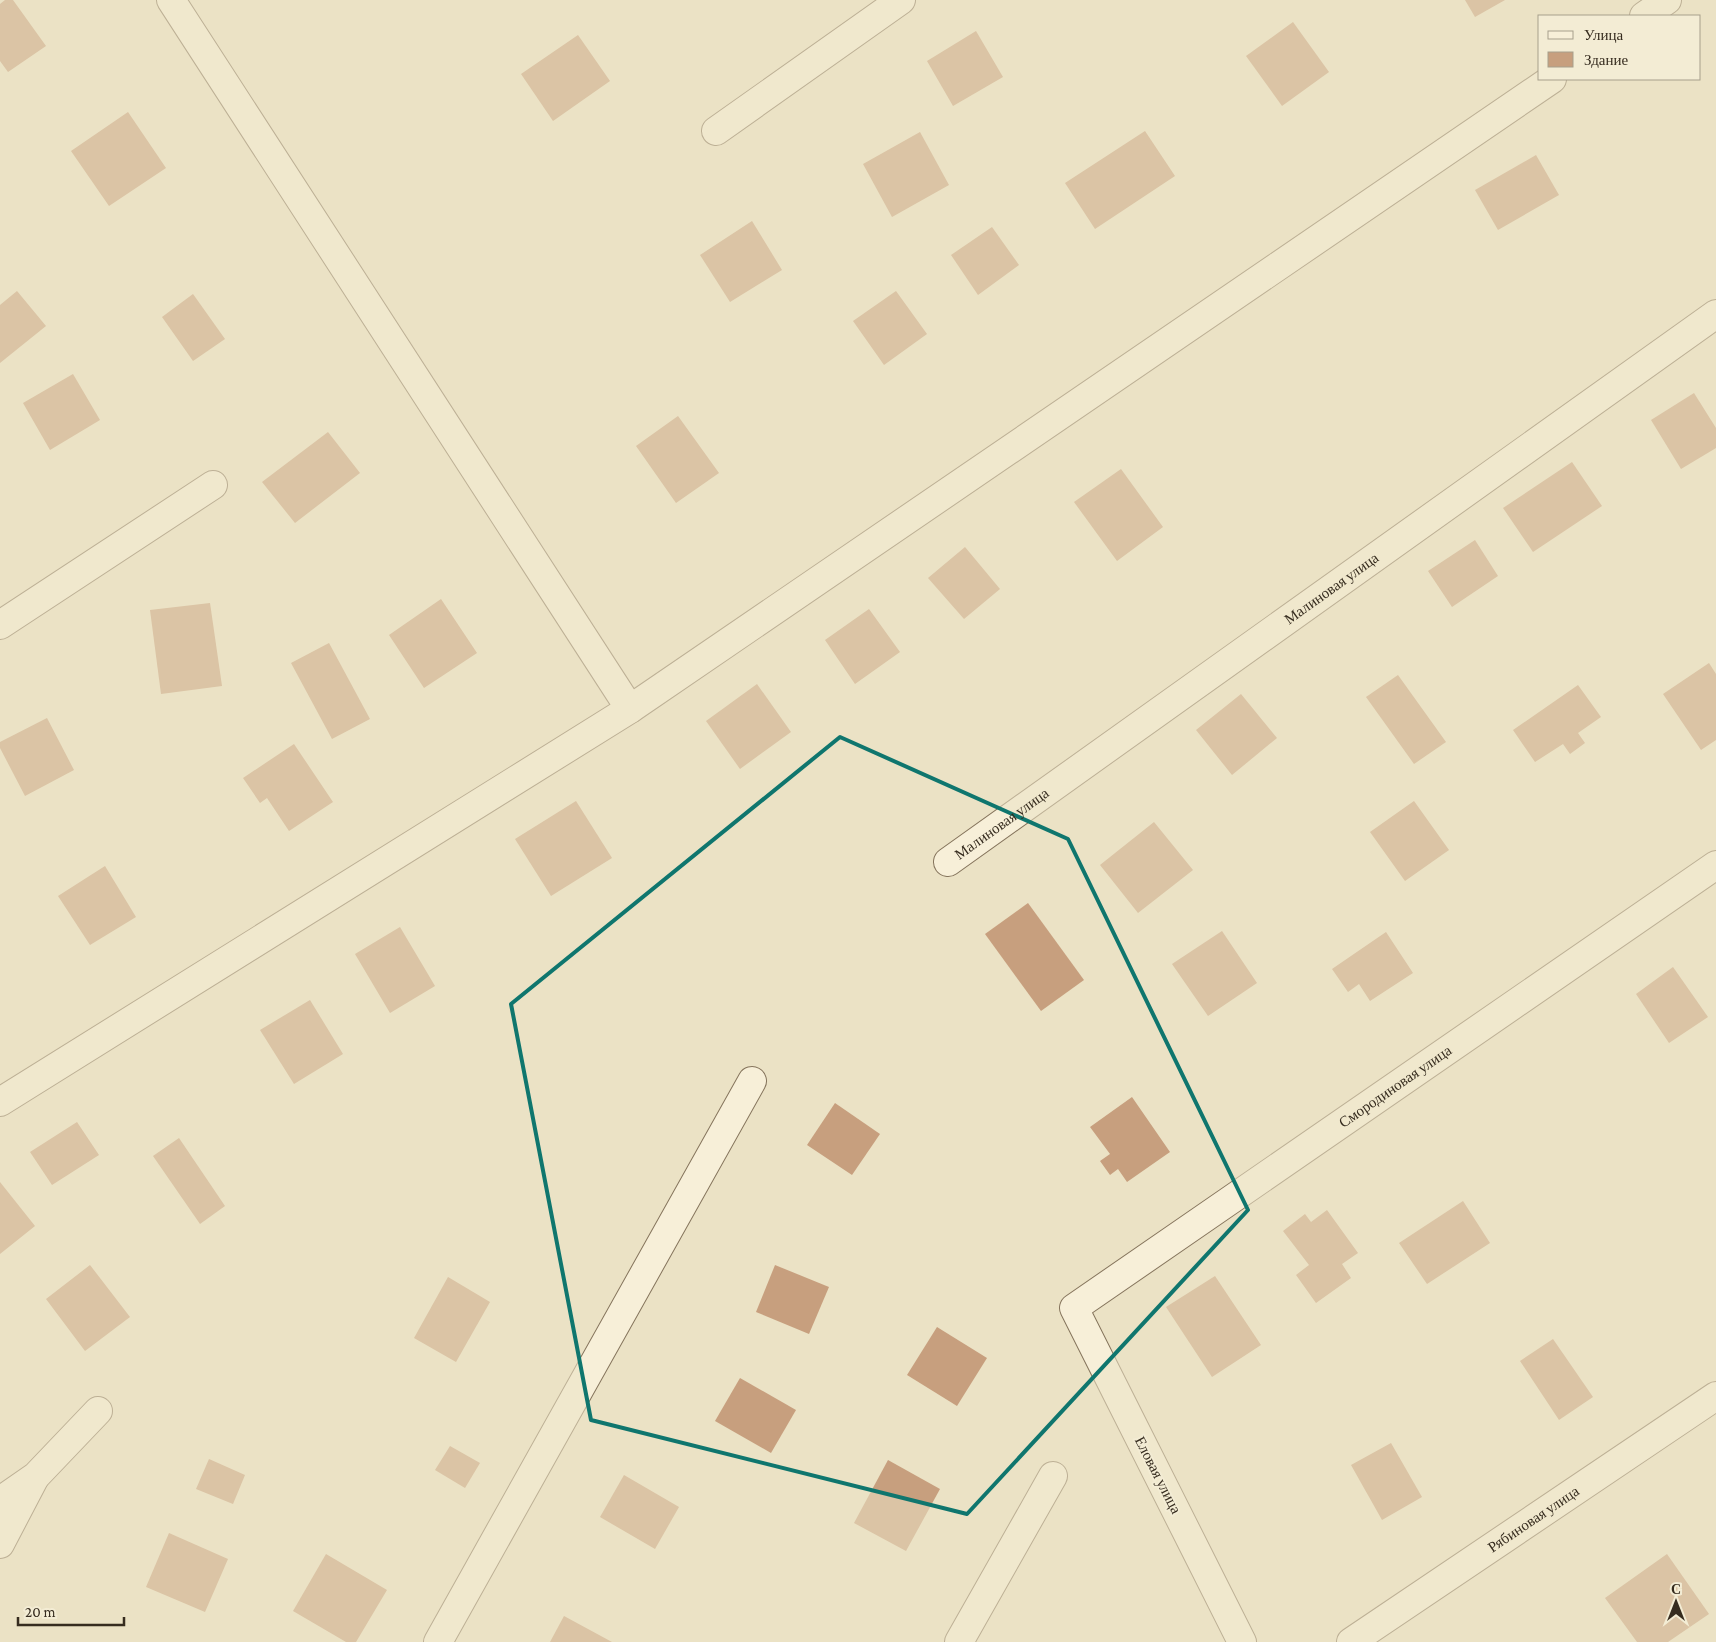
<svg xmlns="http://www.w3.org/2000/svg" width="1716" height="1642" font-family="'Crimson Pro',serif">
	<rect width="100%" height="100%" fill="#ebe2c5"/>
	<g fill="#c79f7e">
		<polygon points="5,0 13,0 46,46 8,72 0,61 0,4"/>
		<polygon points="1465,0 1505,0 1475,17"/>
		<polygon points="1293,22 1329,72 1282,106 1246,56"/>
		<polygon points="976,31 1003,77 953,106 927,61"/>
		<polygon points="578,35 610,81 553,121 521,74"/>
		<polygon points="128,112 166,168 109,206 71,151"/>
		<polygon points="1145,131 1175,176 1095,229 1065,183"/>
		<polygon points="920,132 949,185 892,217 863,164"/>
		<polygon points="1536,155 1559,195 1498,230 1475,190"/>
		<polygon points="752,221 782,270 730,302 700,255"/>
		<polygon points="992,227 1019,265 978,295 951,255"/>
		<polygon points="17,291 46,326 0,363 0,305"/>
		<polygon points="896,291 927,334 884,365 853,321"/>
		<polygon points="193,294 225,339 193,361 162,317"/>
		<polygon points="73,374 100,420 50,450 23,403"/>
		<polygon points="1694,393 1716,428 1716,448 1681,469 1651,420"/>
		<polygon points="678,416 719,473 676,503 636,446"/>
		<polygon points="328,432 360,473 295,523 262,482"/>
		<polygon points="1572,462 1602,506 1533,552 1503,508"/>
		<polygon points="1121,469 1163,527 1117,561 1074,502"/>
		<polygon points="1475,540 1498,576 1452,607 1428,571"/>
		<polygon points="965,547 1000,589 964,619 928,578"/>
		<polygon points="441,599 477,653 424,688 389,635"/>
		<polygon points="210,603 222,686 161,694 150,610"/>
		<polygon points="869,609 900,652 855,684 825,640"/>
		<polygon points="329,643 370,719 332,739 291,663"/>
		<polygon points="1709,663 1716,674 1716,740 1701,750 1663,694"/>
		<polygon points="1398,675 1446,742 1414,764 1366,697"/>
		<polygon points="757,684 791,732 740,769 706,721"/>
		<polygon points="1578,685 1601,717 1578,733 1585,743 1570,754 1563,744 1535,762 1513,730"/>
		<polygon points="1241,694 1277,738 1232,775 1196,730"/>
		<polygon points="47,718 74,770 25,796 0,748 0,742"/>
		<polygon points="294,744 333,802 289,831 267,798 260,803 243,778"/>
		<polygon points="576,801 612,858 551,896 515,839"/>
		<polygon points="1414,801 1449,850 1405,881 1370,832"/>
		<polygon points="1154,822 1193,870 1138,913 1100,865"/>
		<polygon points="105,866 136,917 90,945 58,896"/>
		<polygon points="1028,903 1084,980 1041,1011 985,934"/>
		<polygon points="400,927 435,986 390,1013 355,954"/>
		<polygon points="1222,931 1257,983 1208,1016 1172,964"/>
		<polygon points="1386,932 1413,973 1370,1001 1359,984 1348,992 1332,969"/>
		<polygon points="1673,967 1708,1017 1669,1043 1636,994"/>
		<polygon points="310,1000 343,1054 294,1084 260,1030"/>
		<polygon points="1132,1097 1170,1152 1127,1182 1118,1169 1110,1175 1100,1161 1110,1154 1090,1127"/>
		<polygon points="835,1103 880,1134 852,1175 807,1145"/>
		<polygon points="77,1122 99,1155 52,1185 30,1152"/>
		<polygon points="179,1138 225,1206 200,1224 153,1156"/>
		<polygon points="0,1182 35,1226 0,1254"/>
		<polygon points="1463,1201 1490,1243 1427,1284 1399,1243"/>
		<polygon points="1327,1210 1358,1253 1342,1264 1351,1278 1316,1303 1296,1275 1309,1265 1283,1231 1305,1214 1311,1222"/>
		<polygon points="90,1265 130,1317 85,1351 46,1299"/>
		<polygon points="775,1265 829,1287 809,1334 756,1312"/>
		<polygon points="1215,1276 1261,1345 1212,1377 1166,1307"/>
		<polygon points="448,1277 490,1302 456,1362 414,1338"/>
		<polygon points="937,1327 987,1358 957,1406 907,1375"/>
		<polygon points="1553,1339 1593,1397 1559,1420 1520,1361"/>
		<polygon points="740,1378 796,1410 771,1453 715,1421"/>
		<polygon points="1391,1443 1422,1497 1382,1520 1351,1465"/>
		<polygon points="450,1446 480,1463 465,1488 435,1470"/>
		<polygon points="209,1459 245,1475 233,1504 196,1489"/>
		<polygon points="888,1460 940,1489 906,1551 854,1523"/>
		<polygon points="624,1475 679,1507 655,1549 600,1517"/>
		<polygon points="169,1533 228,1559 205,1612 146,1587"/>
		<polygon points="326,1554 387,1590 356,1642 346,1642 293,1611"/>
		<polygon points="1667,1554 1709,1614 1668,1642 1637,1642 1605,1598"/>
		<polygon points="564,1616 612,1642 550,1642"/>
	</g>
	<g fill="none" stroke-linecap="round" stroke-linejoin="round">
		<g stroke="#85745c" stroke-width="30">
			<g id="minor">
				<polyline points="171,0 630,709"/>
				<polyline points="1644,16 1667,0"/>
				<polyline points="716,131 901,0"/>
				<polyline points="0,625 213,485"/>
				<path id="s1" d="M948,862L1716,314"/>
				<polyline points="0,1102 630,709 1552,79"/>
				<polyline points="0,1501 36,1476 98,1411"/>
				<polyline points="0,1544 34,1479"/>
				<polyline points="438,1642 752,1081"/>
				<polyline points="959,1642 1053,1476"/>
				<path id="s2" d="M1242,1642L1074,1308L1716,865"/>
				<path id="s3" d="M1351,1642L1716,1396"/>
			</g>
		</g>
		<use href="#minor" stroke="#f7efd8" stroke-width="28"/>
	</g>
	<path d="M0 0H1716V1642H0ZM840,737L1068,839L1248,1210L967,1514L591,1420L511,1004Z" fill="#ebe2c5" fill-opacity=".55" fill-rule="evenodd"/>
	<path fill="none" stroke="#0f766e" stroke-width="4" stroke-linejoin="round" d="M840,737L1068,839L1248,1210L967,1514L591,1420L511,1004Z"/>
	<g text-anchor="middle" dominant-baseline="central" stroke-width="4" stroke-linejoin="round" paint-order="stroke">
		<g font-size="15" fill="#362c1f" stroke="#f3ecd4">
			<text stroke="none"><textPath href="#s1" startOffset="471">Малиновая улица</textPath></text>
			<text stroke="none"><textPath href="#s1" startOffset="66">Малиновая улица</textPath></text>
			<text stroke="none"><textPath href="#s2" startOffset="764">Смородиновая улица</textPath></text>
			<text transform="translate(1158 1475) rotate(63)">Еловая улица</text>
			<text stroke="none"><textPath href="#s3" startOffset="220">Рябиновая улица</textPath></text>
		</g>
	</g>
	<rect x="1538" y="15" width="162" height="65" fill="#f3ecd4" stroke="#a79f8c"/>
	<rect x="1548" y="31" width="25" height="8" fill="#f7efd8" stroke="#a79f8c"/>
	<text x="1584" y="40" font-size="15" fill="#362c1f">Улица</text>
	<rect x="1548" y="52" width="25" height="15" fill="#c79f7e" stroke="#a79f8c"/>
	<text x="1584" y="65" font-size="15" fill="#362c1f">Здание</text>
	<g transform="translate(1676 1602)" stroke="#f3ecd4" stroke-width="4" paint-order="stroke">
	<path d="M0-4L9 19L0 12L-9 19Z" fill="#362c1f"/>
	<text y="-8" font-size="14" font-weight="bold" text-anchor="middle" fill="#362c1f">С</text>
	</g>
	<path d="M18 1617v8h106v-8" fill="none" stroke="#362c1f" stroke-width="2.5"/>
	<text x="25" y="1617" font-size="15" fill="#362c1f" stroke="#f3ecd4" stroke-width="4" paint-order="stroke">20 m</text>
</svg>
